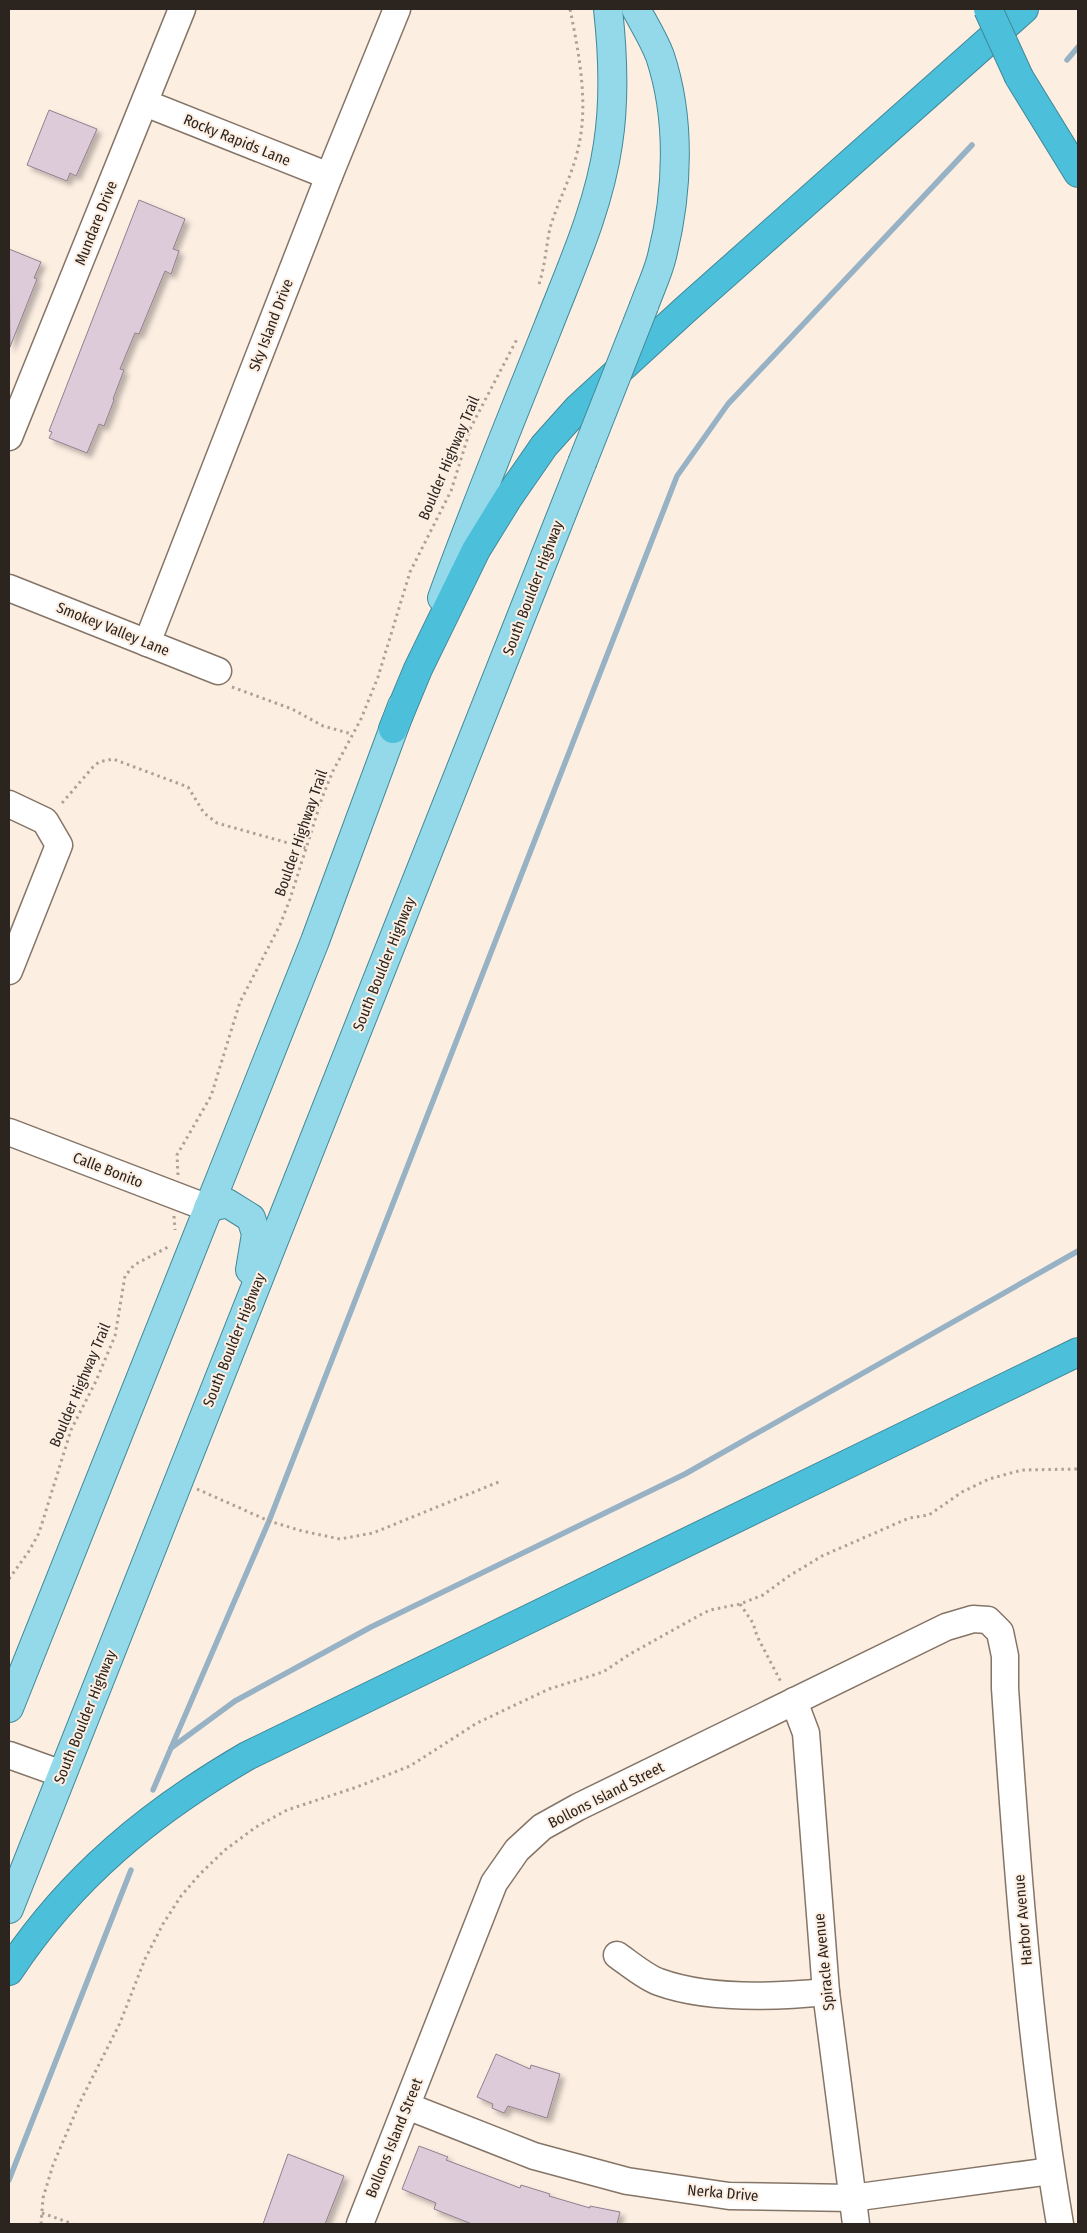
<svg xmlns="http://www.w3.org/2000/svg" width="1087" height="2233" font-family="'Fira Sans Condensed',sans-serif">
	<defs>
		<filter id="shadow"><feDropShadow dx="4.5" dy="4.5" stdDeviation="2.5" flood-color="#0004"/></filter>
	</defs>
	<rect width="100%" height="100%" fill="#fdeee2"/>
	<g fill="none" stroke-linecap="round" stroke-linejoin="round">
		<g stroke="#97b2c5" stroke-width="5.5">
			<polyline points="1067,60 1078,47"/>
			<polyline points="171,1748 269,1521 677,476 728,404 972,145"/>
			<polyline points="153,1790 171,1748 235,1701 371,1627 685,1474 1078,1251"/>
			<polyline points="9,2180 131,1870"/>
		</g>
	</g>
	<g fill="#decbda" stroke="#907f8d" filter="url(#shadow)">
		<polygon points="49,110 97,129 76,176 70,173 67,181 27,165"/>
		<polygon points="139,200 185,219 173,249 179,251 171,274 165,271 139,334 135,333 120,369 124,370 113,399 114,400 104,426 99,424 87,453 49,438 52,432 49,431"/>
		<polygon points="9,249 41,262 34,278 37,279 10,347"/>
		<polygon points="496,2054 530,2069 531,2065 560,2074 547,2118 508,2106 504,2113 492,2108 493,2104 477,2097"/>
		<polygon points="419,2146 448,2157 446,2160 520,2188 521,2185 550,2194 549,2196 590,2208 590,2206 620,2212 617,2224 472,2224 434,2209 436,2203 402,2189"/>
		<polygon points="288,2154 344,2176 325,2224 263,2224"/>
	</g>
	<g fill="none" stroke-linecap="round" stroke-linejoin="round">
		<g stroke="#857567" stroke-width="29">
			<g id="minor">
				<polyline points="145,103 329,176"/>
				<polyline points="9,437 182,9"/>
				<polyline points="9,588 218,671"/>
				<polyline points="147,643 329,176 397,9"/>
				<polyline points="9,804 45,821 59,845 9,971"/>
				<polyline points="9,1132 208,1208"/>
				<polyline points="794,1701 806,1733 826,1992 856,2224"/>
				<polyline points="9,1755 62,1774"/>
				<path d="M617,1955C630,1964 645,1977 659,1982C708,2000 775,1997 826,1992"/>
				<polyline points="407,2106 534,2156 627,2181 729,2196 852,2198 1051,2171"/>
				<path d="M360,2224L494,1883L517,1850L542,1827L578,1807L946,1627L973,1619L988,1620L1000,1632L1005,1656V1688C1017,1867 1030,2047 1060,2224"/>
			</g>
		</g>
		<g stroke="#408999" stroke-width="30">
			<g id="major">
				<path d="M636,9C644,24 654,40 660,56C681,119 678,192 662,256C658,273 650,289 644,306"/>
				<path d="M442,598C475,507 512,417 548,327C571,268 599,207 608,144C615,99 613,54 608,9"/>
				<polyline points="208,1208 227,1203 251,1218 256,1234 250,1270"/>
				<polyline points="9,1708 315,941 402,706"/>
				<polyline points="9,1909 582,463"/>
			</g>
		</g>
		<g stroke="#408999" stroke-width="30">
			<g id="highway">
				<polyline points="1019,77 1078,173"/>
				<polyline points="393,729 418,669 476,550 508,498 544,446 578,408 686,309 1024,9"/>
				<path d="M9,1971C71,1877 151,1812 247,1756L1078,1352"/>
			</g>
		</g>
		<g stroke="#ada198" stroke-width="3" stroke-dasharray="2.5 4" stroke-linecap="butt">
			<path d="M539,284C545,266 546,247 550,228C558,201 572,176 578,149C589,104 579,54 570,9"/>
			<polyline points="232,687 292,709 323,726 352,734"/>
			<polyline points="62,803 93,767 99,762 113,759 188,787 204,813 217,823 306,848"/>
			<polyline points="178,1175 177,1155 211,1096 240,1002 280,925 290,899 322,798 333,771 361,719 378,677 410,572 451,491 471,427 517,339"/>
			<polyline points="174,1216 175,1230"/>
			<polyline points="197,1489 269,1521 302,1531 340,1539 373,1533 501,1481"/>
			<polyline points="9,1579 29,1551 39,1533 71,1430 96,1381 115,1336 125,1276 134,1265 168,1247"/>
			<polyline points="740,1604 753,1623 757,1636 782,1684"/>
			<polyline points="42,2213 73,2224"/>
			<polyline points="41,2224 43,2198 53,2165 80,2102 120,2023 145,1959 163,1924 181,1896 200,1874 225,1850 256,1827 287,1810 357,1787 410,1766 477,1723 549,1689 603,1672 630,1654 700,1615 710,1610 740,1604 763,1595 789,1576 822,1556 909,1518 929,1515 962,1492 989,1479 1022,1470 1078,1469"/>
		</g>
		<use href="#minor" stroke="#fff" stroke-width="26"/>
		<use href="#major" stroke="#94d9e9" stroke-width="28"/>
		<use href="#highway" stroke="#4cbfdb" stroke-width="28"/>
		<g stroke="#408999" stroke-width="30" stroke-linecap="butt">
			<polyline id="major-bridge" points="582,463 644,306"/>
		</g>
		<g stroke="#408999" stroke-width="30" stroke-linecap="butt">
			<polyline id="highway-bridge" points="988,9 1019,77"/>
		</g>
		<use href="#major-bridge" stroke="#94d9e9" stroke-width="28"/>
		<use href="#highway-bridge" stroke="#4cbfdb" stroke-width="28"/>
	</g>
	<g text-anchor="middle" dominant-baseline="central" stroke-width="4" stroke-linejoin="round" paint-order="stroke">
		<g font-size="15" fill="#2b241f" stroke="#fdeee2">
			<text transform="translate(237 140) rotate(22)">Rocky Rapids Lane</text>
			<text transform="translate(96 223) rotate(-68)">Mundare Drive</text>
			<text transform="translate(271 325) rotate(-69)">Sky Island Drive</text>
			<text transform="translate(449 458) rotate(-67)">Boulder Highway Trail</text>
			<text transform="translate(533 588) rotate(-69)">South Boulder Highway</text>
			<text transform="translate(113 629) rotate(22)">Smokey Valley Lane</text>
			<text transform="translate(301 833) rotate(-71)">Boulder Highway Trail</text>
			<text transform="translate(384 964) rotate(-68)">South Boulder Highway</text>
			<text transform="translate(108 1170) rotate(21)">Calle Bonito</text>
			<text transform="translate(234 1340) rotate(-68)">South Boulder Highway</text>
			<text transform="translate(80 1385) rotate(-67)">Boulder Highway Trail</text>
			<text transform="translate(85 1717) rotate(-68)">South Boulder Highway</text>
			<text transform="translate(606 1795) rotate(-27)">Bollons Island Street</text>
			<text transform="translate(1023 1920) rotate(-95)">Harbor Avenue</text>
			<text transform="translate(824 1962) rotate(-96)">Spiracle Avenue</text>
			<text transform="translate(394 2138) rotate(-68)">Bollons Island Street</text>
			<text transform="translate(723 2193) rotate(5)">Nerka Drive</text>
		</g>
	</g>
	<rect width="1087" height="2233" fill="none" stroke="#2b241f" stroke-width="20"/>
</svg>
